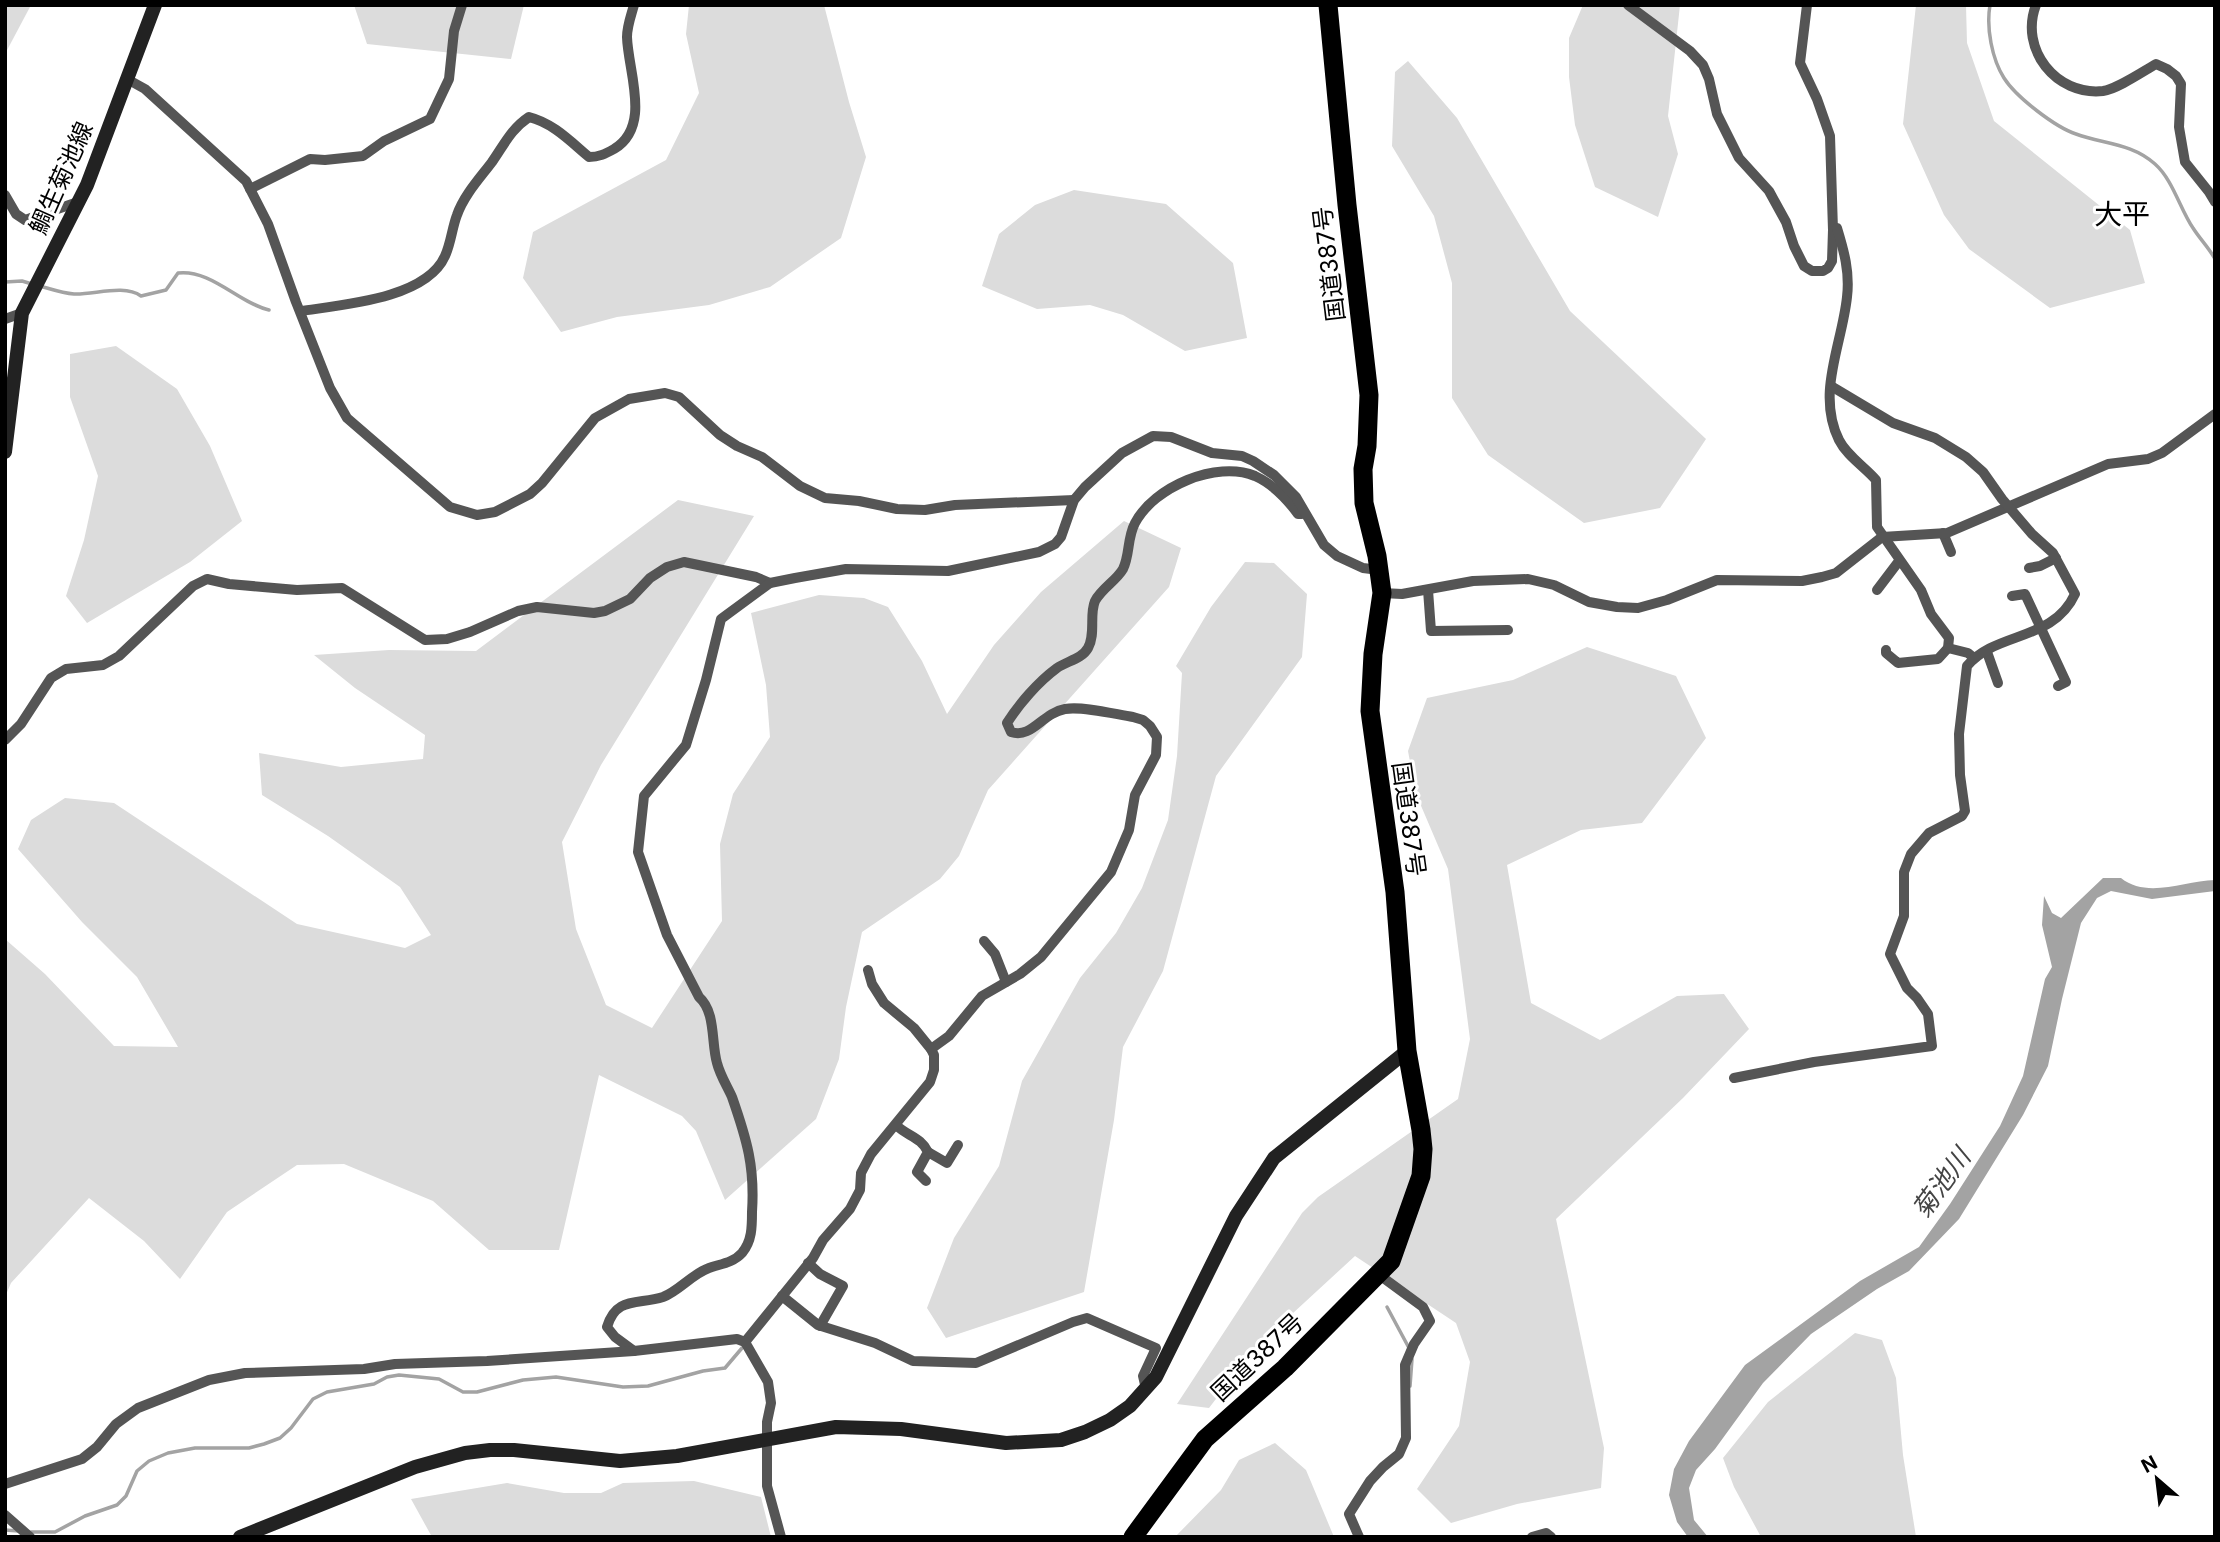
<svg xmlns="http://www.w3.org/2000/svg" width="2220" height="1542" font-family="Inter,'Noto Sans JP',sans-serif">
	<rect width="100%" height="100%" fill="#fff"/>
	<g fill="#dcdcdc">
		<polygon points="5,5 31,5 5,54"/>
		<polygon points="354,5 524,5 511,59 367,44"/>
		<polygon points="689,5 824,5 849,102 866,157 841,238 770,287 709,305 617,317 561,332 523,278 533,232 666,160 699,93 686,34"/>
		<polygon points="1583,5 1680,5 1668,116 1678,154 1658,217 1595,187 1575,125 1569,77 1569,38"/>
		<polygon points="1916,5 1966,5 1967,43 1994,121 2130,230 2145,283 2050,308 1969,249 1944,215 1903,124"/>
		<polygon points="1408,61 1457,118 1570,311 1706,439 1660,508 1584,523 1488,455 1452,398 1452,283 1434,216 1392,146 1395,72"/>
		<polygon points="1074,190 1166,204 1233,263 1247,338 1185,351 1123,315 1090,305 1037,309 982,286 999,234 1035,205"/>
		<polygon points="116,346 177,389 210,446 242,521 190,562 87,623 66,596 84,540 98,476 70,397 70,354"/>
		<polygon points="678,500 754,516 601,765 562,842 576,929 606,1005 652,1028 722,921 720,844 733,794 770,737 766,685 751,613 819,595 864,598 888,607 922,661 947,714 994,645 1041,592 1124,521 1181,548 1169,587 988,790 959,856 940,879 862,932 846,1007 839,1059 816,1119 725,1200 696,1131 682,1116 599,1075 559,1250 489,1250 433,1201 344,1164 297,1165 227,1212 180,1279 144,1241 89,1198 11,1283 5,1297 5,939 45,974 114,1046 178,1047 137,977 82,922 18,849 31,820 65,798 114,803 297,924 405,948 431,935 400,887 328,836 262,795 259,753 341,767 423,759 425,735 355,688 314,655 389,650 476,651"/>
		<polygon points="1245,562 1274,563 1307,594 1302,657 1216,776 1163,971 1123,1047 1114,1120 1084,1292 946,1338 927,1308 954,1238 999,1166 1022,1081 1080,978 1116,933 1142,888 1168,820 1177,756 1182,673 1176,666 1211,607"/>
		<polygon points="1587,647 1676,676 1706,738 1642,823 1581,830 1507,865 1531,1003 1600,1040 1677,996 1724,994 1749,1029 1683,1098 1556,1219 1604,1448 1601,1488 1517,1504 1451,1523 1417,1489 1459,1426 1470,1362 1456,1323 1355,1256 1255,1348 1209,1408 1177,1404 1302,1213 1318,1197 1458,1099 1470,1039 1448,869 1416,794 1408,751 1427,698 1513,680"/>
		<polygon points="1855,1333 1882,1340 1896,1378 1903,1455 1916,1537 1761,1537 1734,1487 1723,1458 1768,1402"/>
		<polygon points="1275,1443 1306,1470 1334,1537 1175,1537 1221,1490 1239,1460"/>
		<polygon points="694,1481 761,1497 771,1537 432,1537 411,1499 507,1483 564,1493 601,1493 623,1483"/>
	</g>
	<path fill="#a3a3a3" d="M2103,878H2121C2147,899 2184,881 2215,880V891L2152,899L2111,891L2097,898L2081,923L2062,999L2048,1066L2023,1115L1959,1219L1909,1271L1877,1289L1811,1334L1763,1383L1715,1449L1696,1470L1689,1488L1694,1520L1708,1537H1688L1677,1522L1669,1495L1674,1469L1689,1441L1745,1365L1860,1281L1919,1247L1950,1204L2000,1126L2023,1076L2045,979L2052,967L2042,925L2044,896L2052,913L2061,918Z"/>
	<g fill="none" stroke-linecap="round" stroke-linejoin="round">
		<g stroke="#a3a3a3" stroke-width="3.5">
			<path d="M1990,5C1986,28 1992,59 2004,78C2016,97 2055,127 2076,134C2103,144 2132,143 2155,164C2173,180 2180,209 2193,228C2200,239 2209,248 2215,259"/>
			<polyline points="5,282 22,281 32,284"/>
			<path d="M40,286C51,289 62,293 74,294C94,295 124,284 141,296L166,290L178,273C211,269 239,303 269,310"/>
			<polyline points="1387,1307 1409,1348"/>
			<polyline points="1410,1386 1412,1359"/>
			<polyline points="5,1530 19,1531"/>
			<polyline points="31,1532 55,1532 85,1516 117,1505 126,1496 137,1471 149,1461 168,1453 195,1448 249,1448 264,1444 280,1438 291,1428 313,1399 327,1392 374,1384 387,1377 399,1375 439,1379 463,1392 477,1392 523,1380 556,1377 623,1387 648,1386 703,1371 725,1368 742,1348"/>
		</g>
		<g stroke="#555" stroke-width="10">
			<polyline points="1628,5 1690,51 1703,65 1709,79 1717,114 1739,158 1769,191 1786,222 1794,246 1804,266 1812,271 1823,271 1828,268 1832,261 1833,230 1830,136 1817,99 1800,63 1807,5"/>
			<path d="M2036,5C2019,49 2056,96 2103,91C2117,89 2142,72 2156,64L2167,69L2176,76L2181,84L2179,127L2185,162L2209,192L2215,202"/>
			<polyline points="127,79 145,89 246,181 268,224 296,302 330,388 347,418 450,507 477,515 495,512 530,494 542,483 595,418 629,399 665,393 679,397 720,435 737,446 762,457 800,486 825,498 859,501 897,509 925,510 955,505 1074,500"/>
			<polyline points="250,189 310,159 325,160 363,156 384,141 430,119 449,79 454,31 462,5"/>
			<polyline points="5,195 16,214 25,220 78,202"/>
			<path d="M1837,228C1844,251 1850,272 1847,297C1842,345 1816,393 1839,440C1847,456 1865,467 1876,480L1877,527L1921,590L1931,614L1949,638L1948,648L1938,659L1898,663L1886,653V650"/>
			<path d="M301,311C341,305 426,299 445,256C451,243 452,228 457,215C464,195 480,178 492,162C504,145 511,129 529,117C553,123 570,141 589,157C599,157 605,154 614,149C652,126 628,72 627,37C627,26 631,16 634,5"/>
			<polyline points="5,319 22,313"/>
			<polyline points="1943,533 1951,552"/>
			<polyline points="2029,568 2040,566 2056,558"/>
			<polyline points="1428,590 1431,631 1508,630"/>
			<polyline points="1877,590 1899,561"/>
			<polyline points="1382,593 1402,594 1473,581 1528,579 1554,585 1589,602 1617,607 1638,608 1667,600 1717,580 1802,581 1822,577 1836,573 1882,537 1947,533 2108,464 2148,459 2162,453 2215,414"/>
			<polyline points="2012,596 2025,594 2066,682 2058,686"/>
			<polyline points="1948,648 1968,653 1974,658"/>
			<polyline points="1987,652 1998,683"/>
			<polyline points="5,740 21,724 51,678 66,669 103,665 119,656 193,586 207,579 229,584 297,590 342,588 425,640 447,639 470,632 518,611 537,607 594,613 605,611 630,599 650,578 667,567 684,562 756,577 770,583"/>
			<polyline points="984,941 995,954 1006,982"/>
			<path d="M931,1049L949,1036L982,996L1020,974L1041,957L1111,872L1129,830L1135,795L1156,755L1157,737L1150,726L1143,720L1133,717C1114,714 1083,706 1065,709C1042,713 1032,739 1011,732L1007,723C1019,704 1038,682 1057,668C1067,661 1082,659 1088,648C1096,634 1089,615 1095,601C1102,588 1116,581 1123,569C1130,555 1127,538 1135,523C1154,487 1216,460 1255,476C1273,484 1287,499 1298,514H1302"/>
			<path d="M1734,1078L1814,1062L1932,1046L1928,1014L1917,998L1907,988L1890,954L1904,916V872L1911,854L1929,833L1962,816L1965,811L1960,775L1959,734L1967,666C1996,631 2053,642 2075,594L2053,553L2032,534L2002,499L1983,472L1966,457L1935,438L1893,423L1831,386"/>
			<path d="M896,1125C907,1136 921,1137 928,1152L917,1172L926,1181"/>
			<polyline points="928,1152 947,1163 958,1145"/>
			<polyline points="808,1263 820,1274 843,1286 820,1326"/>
			<polyline points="782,1296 818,1325 875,1343 913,1361 976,1363 1073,1322 1087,1318 1156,1348 1143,1376 1146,1389"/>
			<polyline points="745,1342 813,1258 823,1240 850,1209 860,1190 861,1173 871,1154 930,1082 934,1070 934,1055 931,1049 914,1028 884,1003 872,984 868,970"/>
			<path d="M634,1351L615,1337L607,1327C616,1296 638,1305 663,1297C679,1291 692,1274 709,1268C720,1264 733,1263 742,1253C752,1241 752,1227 752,1212C755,1167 747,1140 732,1097C727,1086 720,1075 717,1063C711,1042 716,1012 699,997L667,935L638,852L644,796L686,745L706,680L721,619L770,583L795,578L846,569L948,571L1039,552L1055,544L1061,537L1074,500L1085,487L1122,453L1153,436L1171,437L1212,453L1242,456L1253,461L1274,475L1296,497L1324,545L1337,556L1363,568L1379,570"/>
			<polyline points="5,1484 82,1459 97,1447 116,1424 138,1408 209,1380 245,1373 364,1369 395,1364 487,1361 634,1351 737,1339 745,1342 768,1382 771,1403 767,1422 767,1486 781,1537"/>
			<polyline points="5,1515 30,1537"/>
			<polyline points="1359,1537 1349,1514 1370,1481 1383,1467 1399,1454 1406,1438 1405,1365 1414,1344 1430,1321 1423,1307 1378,1274"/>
			<polyline points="1532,1537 1546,1533 1551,1537"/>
		</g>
		<g stroke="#222" stroke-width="14">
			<polyline points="5,452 22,313 87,185 155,5"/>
			<polyline points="240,1537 415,1467 465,1453 490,1450 514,1450 620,1461 677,1456 836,1427 901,1429 1006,1443 1061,1440 1085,1432 1110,1420 1130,1406 1156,1377 1236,1216 1274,1158 1407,1051"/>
		</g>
		<polyline stroke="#000" stroke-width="19" points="1133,1537 1205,1439 1285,1368 1391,1261 1421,1176 1423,1149 1421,1130 1407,1051 1395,892 1370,711 1373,654 1382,593 1377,556 1364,503 1363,469 1367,446 1369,395 1347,205 1328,5"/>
	</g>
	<g text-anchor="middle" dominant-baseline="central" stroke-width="6" stroke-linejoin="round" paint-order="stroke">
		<g font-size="24" fill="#000" stroke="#fff">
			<text transform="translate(61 178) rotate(-66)">鯛生菊池線</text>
			<text transform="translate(1329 264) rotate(-97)">国道387号</text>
			<text transform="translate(1409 819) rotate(82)">国道387号</text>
			<text transform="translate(1257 1357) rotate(-43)">国道387号</text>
		</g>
		<g font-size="26" font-style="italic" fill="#444" stroke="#fff">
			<text transform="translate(1941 1183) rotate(-54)">菊池川</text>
		</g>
		<g font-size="28" fill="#000" stroke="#fff">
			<text x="2122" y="214">大平</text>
		</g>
	</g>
	<rect width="2220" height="1542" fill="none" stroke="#000000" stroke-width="14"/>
	<g transform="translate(2157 1479) rotate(332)" stroke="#ffffff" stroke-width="5" paint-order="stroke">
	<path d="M0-5L12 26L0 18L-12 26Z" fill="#000000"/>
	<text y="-10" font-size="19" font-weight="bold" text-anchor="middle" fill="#000000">N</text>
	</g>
</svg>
